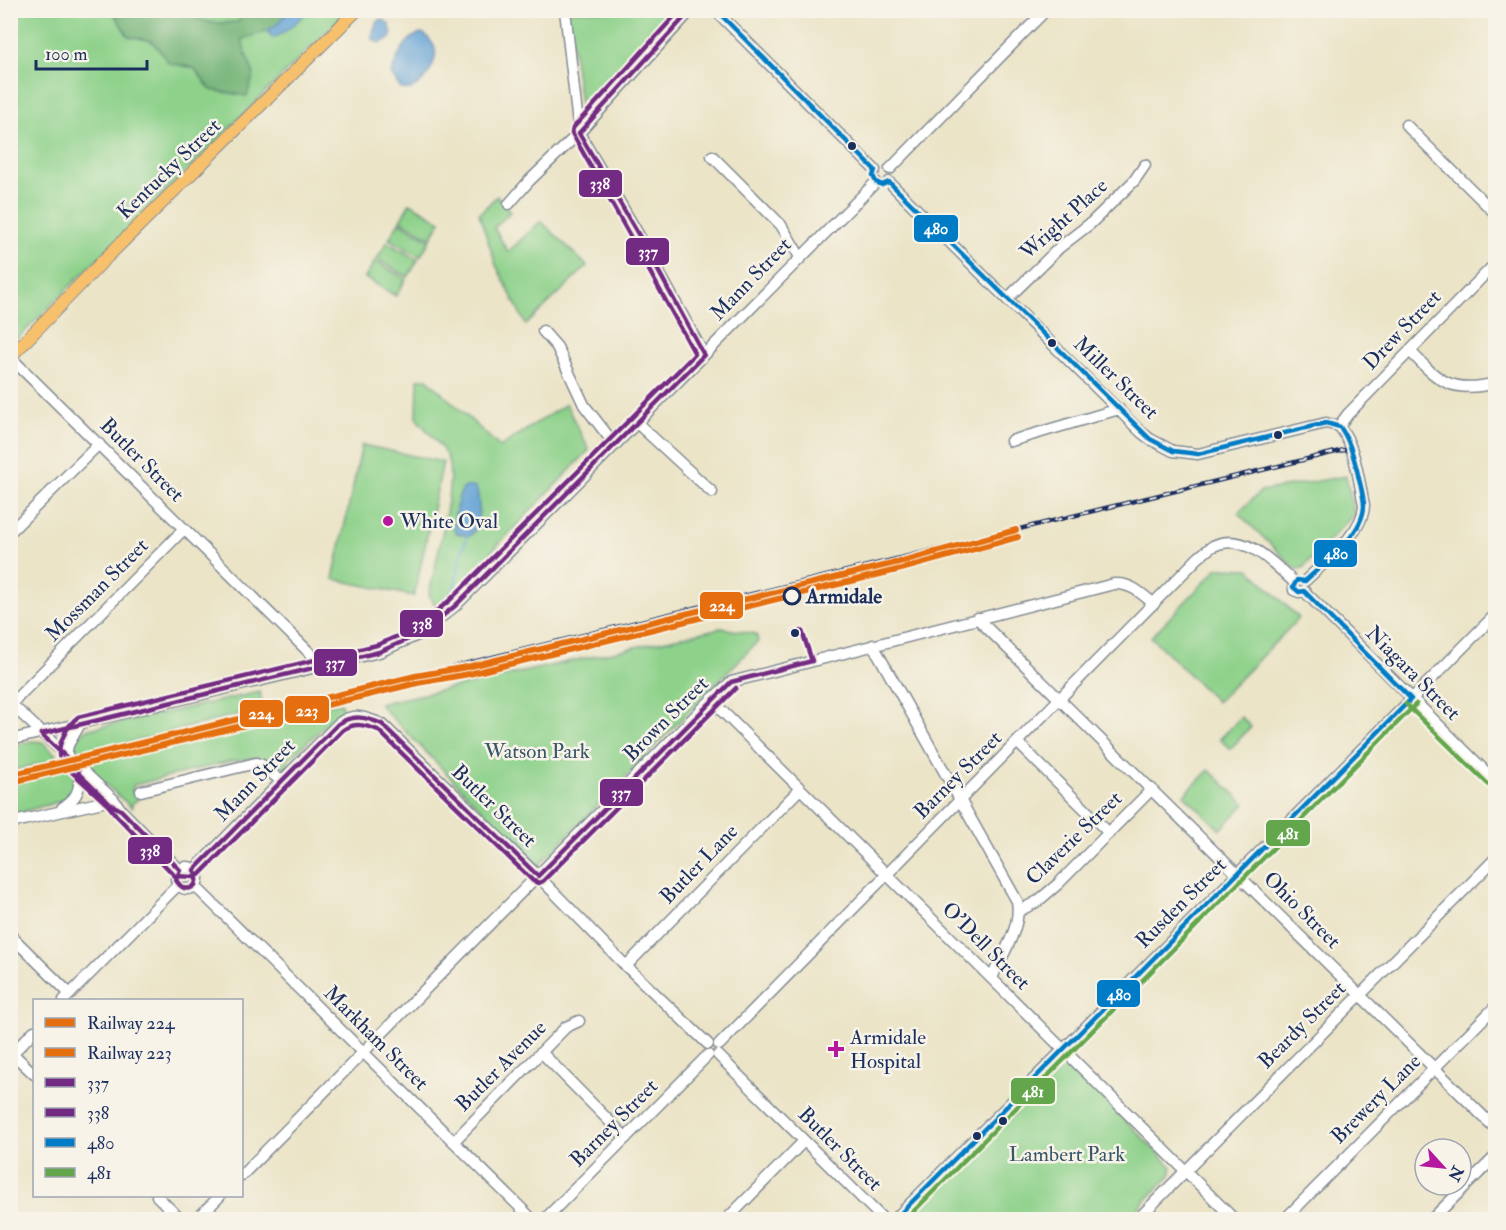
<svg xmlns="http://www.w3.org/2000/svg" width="1506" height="1230" font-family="'IM FELL Double Pica',serif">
	<rect width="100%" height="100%" fill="#f7f3e8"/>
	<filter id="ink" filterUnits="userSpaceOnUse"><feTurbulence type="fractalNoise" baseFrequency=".0167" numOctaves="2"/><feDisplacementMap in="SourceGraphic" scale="12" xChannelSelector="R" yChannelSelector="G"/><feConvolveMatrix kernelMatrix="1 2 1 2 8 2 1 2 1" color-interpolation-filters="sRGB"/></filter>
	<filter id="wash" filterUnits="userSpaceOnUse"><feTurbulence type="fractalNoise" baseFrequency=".008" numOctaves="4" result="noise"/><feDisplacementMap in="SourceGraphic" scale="24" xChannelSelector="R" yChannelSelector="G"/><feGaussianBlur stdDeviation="1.35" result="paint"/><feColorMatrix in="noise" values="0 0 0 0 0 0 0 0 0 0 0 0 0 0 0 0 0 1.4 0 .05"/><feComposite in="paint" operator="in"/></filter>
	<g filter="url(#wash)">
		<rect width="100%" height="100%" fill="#ebe4c7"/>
		<g fill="#8dd18a" stroke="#548074" stroke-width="1.5">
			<polygon points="17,10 347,11 15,341 11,342 10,17"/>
			<polygon points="568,11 683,11 592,109 580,104"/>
			<polygon points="497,196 510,212 494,228 508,252 541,221 587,266 526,325 496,265 479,214"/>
			<polygon points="410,203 441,221 431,238 400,220"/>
			<polygon points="399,222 430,240 420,257 389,239"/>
			<polygon points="387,242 418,260 408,277 377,259"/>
			<polygon points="375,261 406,279 396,296 365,278"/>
			<path d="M418,379H427L500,447L566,404L589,450L446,599L435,605L429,595C434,568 459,476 446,455C439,442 426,430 417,419Z"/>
			<polygon points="362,445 443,462 414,596 333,579"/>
			<polygon points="1346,476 1354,514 1303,568 1296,569 1238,513 1261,491"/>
			<polygon points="1218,568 1249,569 1299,618 1217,702 1151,637"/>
			<polygon points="721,628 756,634 758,641 540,864 536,865 379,704"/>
			<path d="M260,692L263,708L77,756C72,744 75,739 85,730Z"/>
			<polygon points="341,703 343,711 333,718 289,759 288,766 280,768 265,760 255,758 231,761 134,785 132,790 138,799 132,804 132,808 79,760 308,707"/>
			<polygon points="1241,717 1251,727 1230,749 1220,739"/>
			<polygon points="33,741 43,742 60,759 11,771 11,746"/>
			<polygon points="68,766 75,774 76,789 65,800 11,815 11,779"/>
			<polygon points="1209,770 1245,804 1220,830 1184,795"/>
			<polygon points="1063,1061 1071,1066 1172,1167 1170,1176 1127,1219 904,1220 911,1209 918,1210 991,1137 984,1134 1003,1116 1010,1118 1058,1071 1052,1068 1057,1063"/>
		</g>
		<path fill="#72b376" stroke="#46716a" stroke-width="1.5" d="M119,11H189C201,26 221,23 238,22L244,11H286C281,29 259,34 242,39L245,52L254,74L247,96L211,90L194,68L169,63L152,41L128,36L115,15Z"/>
		<g fill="#62a2d5" stroke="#3e689a" stroke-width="1.5">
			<path d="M289,11H308C297,21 288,32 273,38L267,31L276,25Z"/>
			<path d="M382,19L389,24L392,33L390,39L379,43L372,39C373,32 375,22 382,19Z"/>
			<path d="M423,33C429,38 433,42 435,49C438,62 424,85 411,89C409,89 403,89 401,89L391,74C397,58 406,35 423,33Z"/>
			<path d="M465,487H476C480,500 482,530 468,536L457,533L454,530C454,519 457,493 465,487Z"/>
		</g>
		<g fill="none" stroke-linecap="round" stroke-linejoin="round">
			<polyline stroke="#62a2d5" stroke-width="2" points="454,588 463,547 468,536"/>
		</g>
	</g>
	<g filter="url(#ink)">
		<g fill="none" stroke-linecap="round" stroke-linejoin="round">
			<g stroke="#838a92" stroke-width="13">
				<g id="minor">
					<polyline points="565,10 579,133 641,239 704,355"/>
					<polyline points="715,10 875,170"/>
					<polyline points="1406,125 1496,214"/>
					<polyline points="712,156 781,225 800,257"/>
					<polyline points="890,169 1046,10"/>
					<polyline points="889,182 1141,432 1150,439 1173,451 1198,454 1326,423 1339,426"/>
					<polyline points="509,204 529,181 579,133 691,10"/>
					<polyline points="1007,299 1060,247 1091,223 1134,181 1145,165"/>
					<polyline points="543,331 557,347 584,405 615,445"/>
					<path d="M1410,351C1439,382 1452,394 1496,383"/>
					<polyline points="10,357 323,666"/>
					<polyline points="637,423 712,492"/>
					<polyline points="1339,426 1348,414 1496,263"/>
					<polyline points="1011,441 1119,409"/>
					<polyline points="10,532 99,444"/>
					<path d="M1305,581C1325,561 1363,534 1364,505C1359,482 1355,444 1339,426"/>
					<polyline points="977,618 1496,1129"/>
					<path d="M873,645L1017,901C1022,928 1002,954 992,978"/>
					<polyline points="713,698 720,709 1235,1220"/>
					<polyline points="10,703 114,800 121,810 180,870"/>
					<polyline points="11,704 184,529"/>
					<polyline points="10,740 379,652 420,634 455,606 876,182"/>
					<polyline points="1018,743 1109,833"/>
					<polyline points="66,756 68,745 80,724"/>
					<polyline points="141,791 256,763 262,765 281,781"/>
					<path d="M62,808C75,799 81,792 79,774"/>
					<polyline points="10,823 107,801"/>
					<circle cx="187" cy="878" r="11"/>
					<path d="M194,870L338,724C353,712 365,717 382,724L538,876L627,967L708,1044"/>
					<polyline points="195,886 530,1217"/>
					<polyline points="1019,911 1038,901 1058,884 1152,789"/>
					<polyline points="10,935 70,994"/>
					<polyline points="626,966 800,789"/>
					<polyline points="64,1000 178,885"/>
					<path d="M719,1045L1198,558C1203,554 1208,549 1213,546C1245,531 1273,563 1294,582V590L1299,592L1304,591L1496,782"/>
					<polyline points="10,1051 34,1074"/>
					<polyline points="542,1053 626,1138"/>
					<polyline points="718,1055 884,1220"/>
					<polyline points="10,1056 34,1031"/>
					<polyline points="454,1141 566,1027 579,1021"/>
					<path d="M242,1175L707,704L731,682L1114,584C1131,583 1141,593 1154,604"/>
					<polyline points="157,1196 181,1220"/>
					<polyline points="546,1218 708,1055"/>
					<polyline points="196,1220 220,1196"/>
					<polyline points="726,1220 804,1141"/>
					<polyline points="894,1220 1496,614"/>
					<polyline points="1137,1220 1496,858"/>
					<polyline points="1284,1220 1496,1006"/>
					<polyline points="1431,1220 1496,1156"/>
				</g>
			</g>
			<g stroke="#838a92" stroke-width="14">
				<polyline id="major" points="10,357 105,259 357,10"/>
			</g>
			<use href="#minor" stroke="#fff" stroke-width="10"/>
			<use href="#major" stroke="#f7c06c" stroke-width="12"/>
			<g stroke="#1b2f5e" stroke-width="4.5">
				<polyline id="rail" points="415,676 1344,450"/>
			</g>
			<use href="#rail" stroke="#f7f3e8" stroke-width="2" stroke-dasharray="7" stroke-linecap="butt"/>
			<g stroke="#f7f3e8" stroke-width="9">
				<g id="bus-1">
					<polyline points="41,734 379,652 420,634 455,606 704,355 641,239 579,133 691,10"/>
					<path d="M41,734L78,768L79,774L110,804L121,810L180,870L176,880C181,888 187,892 195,885L197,876L194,870L338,724C353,714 366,717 382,724L538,876L731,682L812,661L802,631L795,633"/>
				</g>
			</g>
			<g stroke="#f7f3e8" stroke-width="9">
				<path id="bus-2" d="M680,10L573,128L572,133L634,243L695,354L450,600L416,628L377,645L78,717C67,725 54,749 61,762L108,805L116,815L175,876L194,877L199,875L343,730C355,722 365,725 378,730L533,881L539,883L543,881L736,688"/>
			</g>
			<g stroke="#f7f3e8" stroke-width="9">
				<path id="bus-3" d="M716,10L875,170L873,176L876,182L882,185L889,182L1150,439L1173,451L1198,454L1326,423L1340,427C1349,439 1353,455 1357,470C1359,481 1364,495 1364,506C1363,535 1324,563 1305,581L1297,580L1293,587L1299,592L1304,591L1411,699L894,1220"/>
			</g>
			<g stroke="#f7f3e8" stroke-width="9">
				<g id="bus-4">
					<polyline points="1406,704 1491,787"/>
					<polyline points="905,1220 1416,704"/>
				</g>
			</g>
			<use href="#bus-1" stroke="#732a82" stroke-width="4.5"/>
			<use href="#bus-2" stroke="#732a82" stroke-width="4.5"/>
			<use href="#bus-3" stroke="#007cc6" stroke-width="4.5"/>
			<use href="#bus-4" stroke="#63a64c" stroke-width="4.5"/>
			<g stroke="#f7f3e8" stroke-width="10">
				<polyline id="rail-1" points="10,775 415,676 467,667 899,562 1016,530"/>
			</g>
			<g stroke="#f7f3e8" stroke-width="10">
				<polyline id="rail-2" points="12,782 417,683 469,674 901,569 1018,537"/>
			</g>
			<use href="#rail-1" stroke="#e56e0f" stroke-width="6"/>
			<use href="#rail-2" stroke="#e56e0f" stroke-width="6"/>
		</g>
	</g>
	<g fill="#1b2f5e" stroke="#f7f3e8" stroke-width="2">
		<circle cx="852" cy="146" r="5"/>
		<circle cx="1052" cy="343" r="5"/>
		<circle cx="1278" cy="435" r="5"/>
		<circle cx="795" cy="633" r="5"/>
		<circle cx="1003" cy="1121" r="5"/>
		<circle cx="977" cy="1136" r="5"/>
	</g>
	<g fill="#b5179e" stroke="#f7f3e8" stroke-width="2">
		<circle cx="388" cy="521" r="6"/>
		<path d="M833 1040h6v6h6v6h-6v6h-6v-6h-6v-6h6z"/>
	</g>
	<circle fill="#f7f3e8" stroke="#1b2f5e" stroke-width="3" cx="792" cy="596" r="8"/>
	<g text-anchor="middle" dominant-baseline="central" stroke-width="5" stroke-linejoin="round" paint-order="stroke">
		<g font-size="21" fill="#1b2f5e" stroke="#f7f3e8">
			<text transform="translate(169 169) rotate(-44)">Kentucky Street</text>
			<text transform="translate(1064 219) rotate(-42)">Wright Place</text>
			<text transform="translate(751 279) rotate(-46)">Mann Street</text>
			<text transform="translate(1402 330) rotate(-46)">Drew Street</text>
			<text transform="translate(1116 378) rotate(44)">Miller Street</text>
			<text transform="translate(142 460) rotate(45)">Butler Street</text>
			<text transform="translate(97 590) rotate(-45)">Mossman Street</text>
			<text transform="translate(1413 673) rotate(45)">Niagara Street</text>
			<text transform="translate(666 719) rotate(-45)">Brown Street</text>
			<text transform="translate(958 775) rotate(-45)">Barney Street</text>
			<text transform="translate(255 780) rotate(-46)">Mann Street</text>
			<text transform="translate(494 806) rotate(44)">Butler Street</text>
			<text transform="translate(1074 838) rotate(-44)">Claverie Street</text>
			<text transform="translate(699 864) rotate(-46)">Butler Lane</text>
			<text transform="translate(1181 903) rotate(-45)">Rusden Street</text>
			<text transform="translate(1302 910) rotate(45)">Ohio Street</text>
			<text transform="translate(986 946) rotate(45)">O'Dell Street</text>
			<text transform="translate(1302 1025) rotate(-45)">Beardy Street</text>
			<text transform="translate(376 1038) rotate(45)">Markham Street</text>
			<text transform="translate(501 1066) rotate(-45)">Butler Avenue</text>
			<text transform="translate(1376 1099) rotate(-45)">Brewery Lane</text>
			<text transform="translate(614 1123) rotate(-45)">Barney Street</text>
			<text transform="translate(840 1149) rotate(45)">Butler Street</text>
		</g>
		<g font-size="21" fill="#1b2f5e" stroke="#f7f3e8" text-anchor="start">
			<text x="400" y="521">White Oval</text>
			<text x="850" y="1037">Armidale<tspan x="850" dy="24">Hospital</tspan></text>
		</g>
		<g font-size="21" font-weight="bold" fill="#1b2f5e" stroke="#f7f3e8" text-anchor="start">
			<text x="806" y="596">Armidale</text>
		</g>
		<g font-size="21" fill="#385869" stroke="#f7f3e8">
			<text x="537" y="751">Watson Park</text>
			<text x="1067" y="1154">Lambert Park</text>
		</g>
	</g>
	<g stroke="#f7f3e8" stroke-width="2">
		<rect x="578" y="169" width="45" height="29" rx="6" fill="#732a82"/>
		<rect x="913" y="214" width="46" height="29" rx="6" fill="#007cc6"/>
		<rect x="625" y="237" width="45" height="29" rx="6" fill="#732a82"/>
		<rect x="1313" y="539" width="45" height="29" rx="6" fill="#007cc6"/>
		<rect x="699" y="591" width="45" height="29" rx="6" fill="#e56e0f"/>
		<rect x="399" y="609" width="45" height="29" rx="6" fill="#732a82"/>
		<rect x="313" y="648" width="45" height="29" rx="6" fill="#732a82"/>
		<rect x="284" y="695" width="46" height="29" rx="6" fill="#e56e0f"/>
		<rect x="239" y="699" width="45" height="29" rx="6" fill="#e56e0f"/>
		<rect x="599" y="778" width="45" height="29" rx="6" fill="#732a82"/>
		<rect x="1265" y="819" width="46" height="28" rx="6" fill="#63a64c"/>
		<rect x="127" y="836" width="46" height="29" rx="6" fill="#732a82"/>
		<rect x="1096" y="979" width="45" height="29" rx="6" fill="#007cc6"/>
		<rect x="1010" y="1077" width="46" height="28" rx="6" fill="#63a64c"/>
	</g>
	<g font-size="16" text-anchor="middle" font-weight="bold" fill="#fff">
		<text x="600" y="189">338</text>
		<text x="936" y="234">480</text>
		<text x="648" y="257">337</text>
		<text x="1336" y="559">480</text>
		<text x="722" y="611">224</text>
		<text x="422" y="629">338</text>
		<text x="335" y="668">337</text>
		<text x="307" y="716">223</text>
		<text x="261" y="719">224</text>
		<text x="621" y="798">337</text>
		<text x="1288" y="839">481</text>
		<text x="150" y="856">338</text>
		<text x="1119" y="1000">480</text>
		<text x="1033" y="1097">481</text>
	</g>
	<rect width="1506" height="1230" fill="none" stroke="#f7f3e8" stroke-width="36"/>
	<rect x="33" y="999" width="210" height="198" fill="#f7f3e8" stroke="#9fa5b1" stroke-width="1.5"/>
	<rect x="45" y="1018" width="30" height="9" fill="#e56e0f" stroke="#9fa5b1" stroke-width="1.5"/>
	<text x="87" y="1029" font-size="18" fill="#1b2f5e">Railway 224</text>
	<rect x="45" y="1048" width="30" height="9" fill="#e56e0f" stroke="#9fa5b1" stroke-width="1.5"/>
	<text x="87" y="1059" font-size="18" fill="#1b2f5e">Railway 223</text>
	<rect x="45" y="1078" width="30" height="9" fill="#732a82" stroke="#9fa5b1" stroke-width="1.5"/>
	<text x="87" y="1089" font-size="18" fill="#1b2f5e">337</text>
	<rect x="45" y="1108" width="30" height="9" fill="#732a82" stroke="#9fa5b1" stroke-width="1.5"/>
	<text x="87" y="1119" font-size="18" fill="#1b2f5e">338</text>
	<rect x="45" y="1138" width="30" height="9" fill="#007cc6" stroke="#9fa5b1" stroke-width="1.5"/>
	<text x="87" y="1149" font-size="18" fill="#1b2f5e">480</text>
	<rect x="45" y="1168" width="30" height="9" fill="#63a64c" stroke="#9fa5b1" stroke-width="1.5"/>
	<text x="87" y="1179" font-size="18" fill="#1b2f5e">481</text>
	<g transform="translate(1443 1167) rotate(117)"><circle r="28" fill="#f7f3e8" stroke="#9fa5b1" stroke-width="1.5"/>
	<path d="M0-4.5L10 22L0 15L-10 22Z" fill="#b5179e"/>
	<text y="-9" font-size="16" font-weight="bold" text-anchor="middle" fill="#1b2f5e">N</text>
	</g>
	<path d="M36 60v9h111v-9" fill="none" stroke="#1b2f5e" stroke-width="3"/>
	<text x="45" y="60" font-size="18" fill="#1b2f5e" stroke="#f7f3e8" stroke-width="4.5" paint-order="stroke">100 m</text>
</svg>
